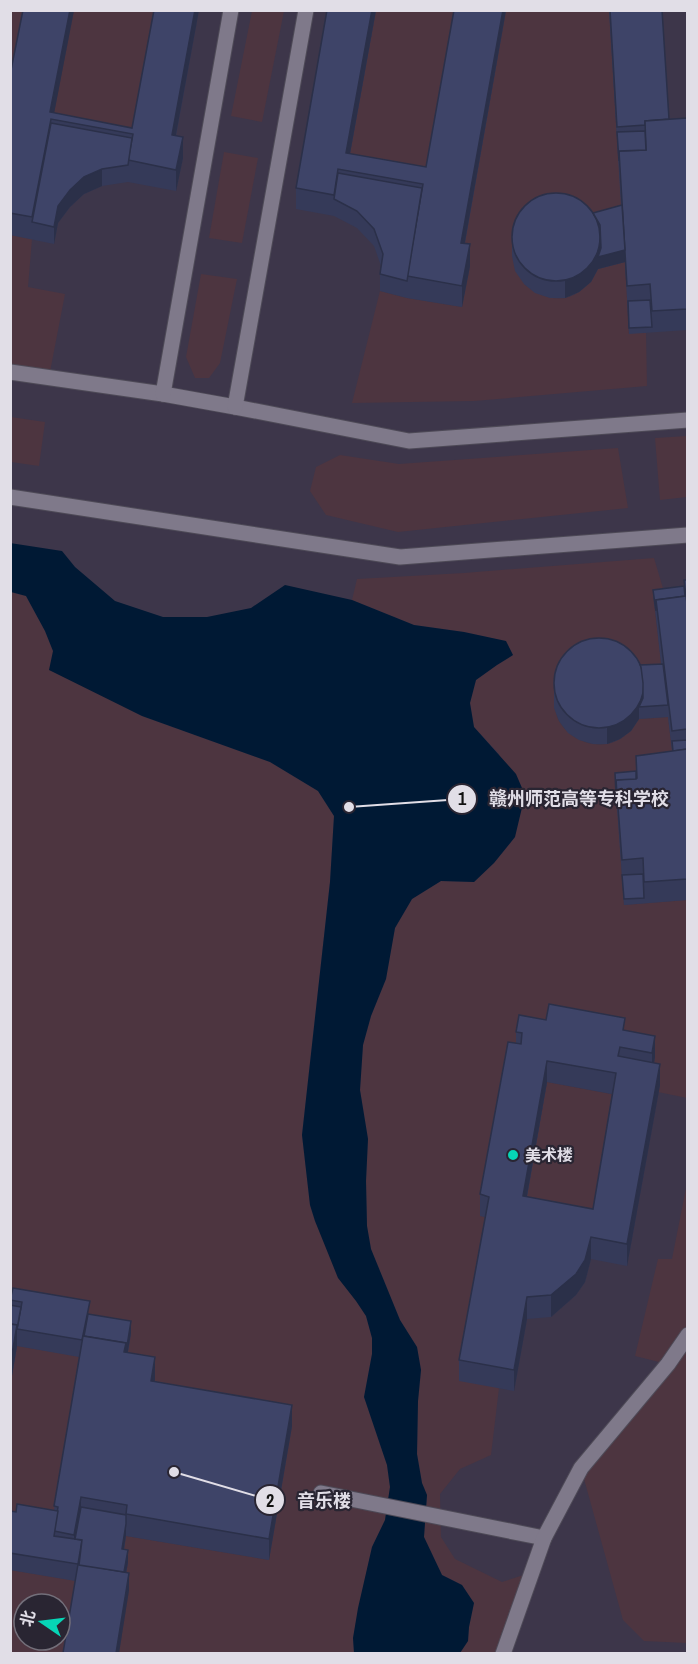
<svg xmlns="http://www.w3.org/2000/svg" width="698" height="1664" font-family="'Archivo Narrow','Noto Sans SC',sans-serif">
	<rect width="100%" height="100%" fill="#332e3d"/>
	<path fill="#3d364a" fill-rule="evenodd" d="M11,11H687V1653L11,1654ZM24,1604H60V1640H24Z"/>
	<g fill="#4d3540" fill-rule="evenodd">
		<polygon points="11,11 27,11 11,96"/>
		<polygon points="74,11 158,11 132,149 50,133"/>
		<polygon points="252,11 284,11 262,122 231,116"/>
		<polygon points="376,11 458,11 426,189 346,175"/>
		<path d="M506,11H609L622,217L524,284C554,308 580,302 598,269L625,262L629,333H646L647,386L474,401L352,403L380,291L407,298L462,307L461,264Z"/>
		<polygon points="224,152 258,158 242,243 209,238"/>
		<polygon points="11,235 32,239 28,287 65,294 49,377 11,372"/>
		<polygon points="201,274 237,279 220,363 209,378 195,378 186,357"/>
		<polygon points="11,417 45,422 39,466 11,462"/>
		<polygon points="687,436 687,497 660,500 655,438"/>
		<polygon points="618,448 628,508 398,532 326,515 310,491 316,467 340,455 399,464"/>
		<path d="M654,558L665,595L653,596L663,676L554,694C554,704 555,713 559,721C570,741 600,752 620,739C627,735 633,725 639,719L668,717L675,772L615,779L624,905L687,900V1098L658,1092L659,1085L549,1026L481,1216L489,1218L499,1388L491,1455L460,1469L440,1494L441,1537L455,1559L502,1582L533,1572L503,1653H460L468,1641L469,1627L474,1603L462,1585L442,1575L424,1537L427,1495L422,1483L417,1454L418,1401L421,1370L417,1347L400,1320L371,1249L367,1226L366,1181L368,1139L360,1090L363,1045L371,1016L386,979L395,928L412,899L441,881L474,882L494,863L515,837L499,754L474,727L470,703L476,680L497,665L513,655L505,641L464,632L414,625L352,600L357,579L464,573Z"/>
		<polygon points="11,592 26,596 45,631 53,651 102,695 142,716 270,762 318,791 334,816 330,882 302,1135 310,1205 315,1221 326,1246 366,1316 372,1338 372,1354 364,1397 387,1465 390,1487 385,1520 372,1547 353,1638 354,1653 119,1653 129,1590 123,1589 128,1563 122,1561 126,1536 269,1560 151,1402 154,1379 11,1317"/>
		<polygon points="547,1082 616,1095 593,1231 523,1218"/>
		<polygon points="687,1183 687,1643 644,1641 623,1620 581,1468 667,1364 635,1356 658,1259 672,1259"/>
		<polygon points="17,1346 83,1357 54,1527 11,1528 10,1387"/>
		<path d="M10,1570L78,1581L66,1653H11ZM24,1604H60V1640H24Z"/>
	</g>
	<polygon fill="#001934" points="10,543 62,551 75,567 115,601 163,617 207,617 251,608 285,585 352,600 414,625 464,632 506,641 513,655 497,665 476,680 470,703 474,727 516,774 525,795 515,837 494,863 474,882 441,881 412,899 395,928 386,979 371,1016 363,1045 360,1090 368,1139 366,1181 367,1226 371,1249 400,1320 417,1347 421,1370 418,1401 417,1454 422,1483 427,1495 424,1537 442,1575 462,1585 474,1603 469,1627 468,1641 460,1653 354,1653 353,1638 358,1608 372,1547 385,1520 390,1487 387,1465 364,1397 372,1354 372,1338 366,1316 356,1301 338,1278 315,1221 310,1205 302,1135 330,882 334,816 318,791 270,762 142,716 49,670 53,651 45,631 26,596 11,592"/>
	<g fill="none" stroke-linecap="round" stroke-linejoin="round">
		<g stroke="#4e4a57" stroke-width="17">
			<g id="street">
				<polyline points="10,372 163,394 235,407 409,441 688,420"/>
				<polyline points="163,394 231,10"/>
				<polyline points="235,407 306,10"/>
				<polyline points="10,497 400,557 688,535"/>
				<polyline points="321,1493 544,1538"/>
				<polyline points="503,1654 544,1538 581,1468 668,1364 688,1335"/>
			</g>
		</g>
		<use href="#street" stroke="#7f798a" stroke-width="15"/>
	</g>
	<g fill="#353a59" fill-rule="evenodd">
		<polygon points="154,10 199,10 176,136 183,158 176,191 128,182 102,186 84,194 70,207 58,223 54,244 10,235 10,75 54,113 132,128"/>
		<polygon points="376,10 350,154 426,167 506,10 465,243 470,266 462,307 407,298 380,291 380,274 381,266 374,246 357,228 334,216 296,209 296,188"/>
		<polygon points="609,10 662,10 669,119 687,118 687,330 629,334 625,262 598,269 591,282 579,292 565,298 550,298 535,293 524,284 515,271 512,256 512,239 621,205"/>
		<polygon points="684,580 687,580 687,900 624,905 615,779 636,771 636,756 672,751 668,717 639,719 631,731 620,739 607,744 593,744 579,740 568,733 559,721 554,708 554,677 640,665 661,664 653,590 684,586"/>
		<path d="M546,1020L625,1031L655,1036V1057L654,1063L660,1085L627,1266L591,1259L585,1282L576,1295L551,1317L527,1319L514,1391L459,1381V1360L485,1217L480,1216V1194L516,1043V1032ZM547,1082L612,1094L593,1209L527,1197Z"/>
		<polygon points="10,1300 90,1314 131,1333 128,1353 155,1379 154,1381 292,1426 269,1560 126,1536 124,1550 128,1562 126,1573 129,1590 10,1570 10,1511 16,1512 54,1510 79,1357 17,1346 10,1387"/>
	</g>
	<g fill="#2b3049">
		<polygon points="70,10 74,10 53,119 51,119 51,140 32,222 50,112"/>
		<polygon points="195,10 199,10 172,156 172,135"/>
		<polygon points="372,10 376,10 347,170 346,153"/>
		<polygon points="503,10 506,10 461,264 461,243"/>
		<polygon points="183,137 183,158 176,191 176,170"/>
		<polygon points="102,169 102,186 84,194 70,207 58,223 54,244 54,227 58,206 70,190 84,177"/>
		<polygon points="601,243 625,250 625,262 598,269 591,282 579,292 565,298 565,281"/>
		<polygon points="470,244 470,266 462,307 462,286"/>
		<polygon points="643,692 643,709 643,707 639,707 639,719 631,731 620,739 607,744 607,727"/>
		<polygon points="655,1036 655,1057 652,1074 652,1053"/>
		<polygon points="547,1061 547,1082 523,1218 523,1196"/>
		<polygon points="660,1064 660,1085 627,1266 627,1244"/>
		<polygon points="591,1237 591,1259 585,1282 576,1295 551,1317 551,1295"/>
		<polygon points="527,1297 527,1319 514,1391 514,1370"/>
		<polygon points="131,1321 131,1333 124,1374 124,1352"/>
		<polygon points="17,1325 17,1346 10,1387 10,1366"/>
		<polygon points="155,1357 155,1379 151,1402 151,1381"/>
		<polygon points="292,1405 292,1426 269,1560 269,1539"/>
		<polygon points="81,1497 81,1519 74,1544 74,1535"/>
		<polygon points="126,1524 126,1535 122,1561 122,1549"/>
		<polygon points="128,1550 128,1562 123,1589 123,1577"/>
		<polygon points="129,1573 129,1590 119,1653 116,1653"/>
	</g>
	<g fill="#3e4468" stroke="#2b3049" stroke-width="1.5" fill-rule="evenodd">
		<polygon points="23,10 70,10 50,112 132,128 154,10 195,10 172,135 183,137 176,170 128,160 133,134 51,119 32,217 10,213 10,75"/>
		<polygon points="327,10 372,10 346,153 426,167 454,10 503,10 461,243 470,244 462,286 407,276 423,184 338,169 334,195 296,188"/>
		<polygon points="610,10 662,10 669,119 645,121 645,125 617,127"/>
		<polygon points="687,118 687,309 652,311 650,284 627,286 619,151 646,150 645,121"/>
		<polygon points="51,123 132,138 128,165 102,169 84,177 70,190 58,206 54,227 32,222"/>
		<polygon points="645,131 646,150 619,151 619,161 617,132"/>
		<polygon points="338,173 422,188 407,281 380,274 383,254 374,229 357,211 334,199"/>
		<circle cx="556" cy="237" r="44"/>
		<polygon points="622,205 625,250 598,257 601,248 600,225 593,213"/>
		<polygon points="650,300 652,327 629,328 628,301"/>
		<polygon points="684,580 687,580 687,604"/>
		<polygon points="684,586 685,596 656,600 656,611 653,590"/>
		<polygon points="686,596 687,604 687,729 672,731 656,600"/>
		<circle cx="599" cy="683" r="45"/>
		<polygon points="663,664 668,705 639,707 643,698 643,683 641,667 640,665"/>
		<polygon points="687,740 687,749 673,751 672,741"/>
		<polygon points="687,749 687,879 644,882 643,858 622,860 616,780 637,778 636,756"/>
		<polygon points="636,771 636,779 616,780 616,795 615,773"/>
		<polygon points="643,874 644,898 624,899 622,875"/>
		<path d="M549,1004L625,1018L623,1030L655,1036L652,1053L620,1047L618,1056L660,1064L627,1244L591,1237L585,1260L576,1274L551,1295L527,1297L514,1370L459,1360L489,1197L480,1194L508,1042L521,1044L522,1033L516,1032L519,1015L546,1020ZM547,1061L616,1073L593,1209L523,1196Z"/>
		<polygon points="13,1288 90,1301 82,1340 17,1329 22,1302 10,1300"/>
		<polygon points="10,1305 21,1307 17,1329 17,1325 10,1324"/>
		<polygon points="88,1314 131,1321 126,1352 126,1343 84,1336"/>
		<polygon points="10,1324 17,1325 10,1366"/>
		<polygon points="83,1336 126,1343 124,1352 155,1357 151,1381 292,1405 269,1539 126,1514 127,1505 81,1497 74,1535 54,1531 58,1507 54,1506"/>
		<polygon points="17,1504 58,1511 54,1536 82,1540 78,1564 129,1573 116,1653 63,1653 78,1564 10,1553 10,1511 16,1512"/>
		<polygon points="81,1507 126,1515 126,1524 122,1549 128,1550 124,1572 79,1565 82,1540 75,1539"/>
	</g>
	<circle fill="#06d5b6" stroke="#292532" stroke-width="2" cx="513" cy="1155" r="6"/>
	<g text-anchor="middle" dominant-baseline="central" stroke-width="4.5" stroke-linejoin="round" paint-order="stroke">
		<g font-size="16" font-weight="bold" fill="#e1dee7" stroke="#292532" text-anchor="start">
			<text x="525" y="1155">美术楼</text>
		</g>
	</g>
	<path fill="none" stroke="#e1dee7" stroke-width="2" d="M349 807L462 799M174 1472L270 1500"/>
	<g fill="#e1dee7" stroke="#292532" stroke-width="2">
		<circle cx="349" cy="807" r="6"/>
		<circle cx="174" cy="1472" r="6"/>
		<circle cx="462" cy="799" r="15"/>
		<circle cx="270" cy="1500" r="15"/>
	</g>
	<g font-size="18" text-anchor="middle" font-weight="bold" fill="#111">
		<text x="462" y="805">1</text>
		<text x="270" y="1507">2</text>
	</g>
	<g font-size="18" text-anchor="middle" font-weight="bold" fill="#e1dee7" stroke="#292532" stroke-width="4.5" stroke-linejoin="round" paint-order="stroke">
		<text x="579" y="805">赣州师范高等专科学校</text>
		<text x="324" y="1507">音乐楼</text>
	</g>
	<rect width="698" height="1664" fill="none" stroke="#e1dee7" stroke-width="24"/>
	<g transform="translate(42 1622) rotate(284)"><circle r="28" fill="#292532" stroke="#736f7a" stroke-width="1.5"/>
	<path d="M0-4.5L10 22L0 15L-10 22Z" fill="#06d5b6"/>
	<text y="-9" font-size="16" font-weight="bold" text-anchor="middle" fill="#e1dee7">北</text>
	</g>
</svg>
